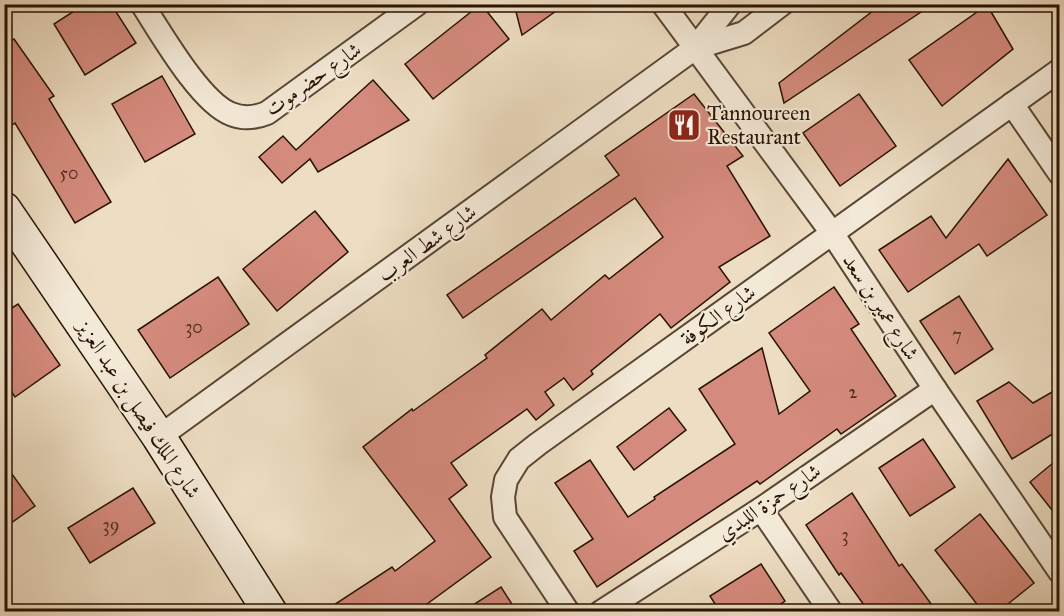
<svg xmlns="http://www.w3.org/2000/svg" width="1064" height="616" font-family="'IM FELL Great Primer',Amiri,serif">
	<rect width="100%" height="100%" fill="#edddc2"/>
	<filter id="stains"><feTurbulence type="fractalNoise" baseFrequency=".00333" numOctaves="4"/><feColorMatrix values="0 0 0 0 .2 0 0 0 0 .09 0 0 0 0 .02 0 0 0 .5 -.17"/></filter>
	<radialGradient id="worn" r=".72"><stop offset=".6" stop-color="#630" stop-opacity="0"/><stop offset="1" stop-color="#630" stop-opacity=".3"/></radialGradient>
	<g fill="#d48a7c" stroke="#271303" stroke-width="1.5">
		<polygon points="85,4 111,4 136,43 85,75 54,24"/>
		<polygon points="481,4 509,39 433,99 405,64"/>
		<polygon points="514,4 566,4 522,35"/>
		<polygon points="882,4 933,4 784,103 779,83"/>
		<polygon points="987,5 1013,49 942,106 909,60"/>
		<polygon points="14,39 54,96 49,99 111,202 75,223 15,123 4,131 4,46"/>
		<polygon points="162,76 195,134 145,162 112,104"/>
		<polygon points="373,80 409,120 318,172 310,159 282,183 259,157 283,136 296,150"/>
		<polygon points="694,94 743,156 727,166 770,236 719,267 730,282 671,328 660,314 591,371 593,374 573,390 564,378 545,392 554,405 536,420 527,409 451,463 467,485 449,499 491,557 416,612 323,612 392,567 395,571 435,541 363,447 412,409 413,411 487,358 485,355 542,309 551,320 605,275 609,279 663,237 635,198 463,318 447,295 619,175 605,156"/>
		<polygon points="859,94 896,146 840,186 803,133"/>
		<polygon points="1008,159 1047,215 987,256 979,244 908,292 879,250 931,216 946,238"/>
		<polygon points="315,211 348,252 277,311 243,269"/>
		<polygon points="218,277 249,324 170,378 138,330"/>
		<polygon points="834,287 859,324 851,329 896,396 841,434 837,429 760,484 757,481 597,587 574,551 593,539 555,483 590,460 628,517 655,499 654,497 735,444 699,389 762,348 779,414 810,391 769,333"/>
		<polygon points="959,296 993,349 955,374 920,321"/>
		<polygon points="18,304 60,365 15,397 4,381 4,313"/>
		<polygon points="1009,382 1033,403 1052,392 1059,403 1059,430 1012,459 977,401"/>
		<polygon points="669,408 686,430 634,470 617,447"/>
		<polygon points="923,439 955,487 910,516 879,468"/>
		<polygon points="1059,458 1059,519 1030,482"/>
		<polygon points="4,463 35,506 4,528"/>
		<polygon points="133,488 155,523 90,563 68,528"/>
		<polygon points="852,493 899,566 902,564 937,612 869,612 841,573 839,575 806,525"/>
		<polygon points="980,514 1034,583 998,612 983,612 935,550"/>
		<polygon points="761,564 785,601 769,612 720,612 710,596"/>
		<polygon points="501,587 517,612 462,612"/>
	</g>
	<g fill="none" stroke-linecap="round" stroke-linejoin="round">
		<g stroke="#584633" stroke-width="26">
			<g id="street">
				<path d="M142,4C161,33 200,102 231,114C243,119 255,118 267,113L417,4"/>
				<polyline points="663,4 832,233 935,389 1060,572"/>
				<polyline points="695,48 744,33 782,4"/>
				<polyline points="1012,104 1060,174"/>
				<polyline points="159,437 695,48 730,4"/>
				<polyline points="761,509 831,612"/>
				<polyline points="568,612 505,517 503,497 506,480 519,459 538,444 1060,70"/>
				<polyline points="601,612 761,509 935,389"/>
			</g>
		</g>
		<g stroke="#271303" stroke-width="36">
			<polyline id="secondary" points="4,209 159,437 270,612"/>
		</g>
		<use href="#street" stroke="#f3e9d7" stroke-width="22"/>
		<use href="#secondary" stroke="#f3e9d7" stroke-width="33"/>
	</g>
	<defs>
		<g id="restaurant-square" transform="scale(1.725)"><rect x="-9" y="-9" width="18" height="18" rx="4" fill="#8f2418" stroke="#f3e9d7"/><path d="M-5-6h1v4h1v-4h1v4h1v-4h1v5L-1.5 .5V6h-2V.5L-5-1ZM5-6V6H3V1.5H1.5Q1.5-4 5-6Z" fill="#fff"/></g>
	</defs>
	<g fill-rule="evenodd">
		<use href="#restaurant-square" x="684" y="125"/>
	</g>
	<g text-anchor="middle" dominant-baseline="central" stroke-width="4.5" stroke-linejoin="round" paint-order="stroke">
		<g font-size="18" fill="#523121">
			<text x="69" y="173">50</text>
			<text x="194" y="327">30</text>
			<text x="957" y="335">7</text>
			<text x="853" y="392">2</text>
			<text x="111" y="525">39</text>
			<text x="845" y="535">3</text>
		</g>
		<g font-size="21" fill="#271303" stroke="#f3e9d7">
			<text transform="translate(313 79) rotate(-35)">شارع حضرموت</text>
			<text transform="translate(427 243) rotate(-36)">شارع شط العرب</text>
			<text transform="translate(881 307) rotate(57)">شارع عمير بن سعد</text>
			<text transform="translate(718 315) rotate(-36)">شارع الكوفة</text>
			<text transform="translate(139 409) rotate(57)">شارع الملك فيصل بن عبد العزيز</text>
			<text transform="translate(769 502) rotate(-34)">شارع حمزة اللبدي</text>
		</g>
		<g font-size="21" fill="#271303" stroke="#f3e9d7" text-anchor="start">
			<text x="707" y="113">Tannoureen<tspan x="707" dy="24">Restaurant</tspan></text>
		</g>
	</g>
	<rect width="1064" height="616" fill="none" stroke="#edddc2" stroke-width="24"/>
	<rect x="6" y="6" width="1052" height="604" fill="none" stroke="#271303" stroke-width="3"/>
	<rect x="12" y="12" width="1040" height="592" fill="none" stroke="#271303" stroke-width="1.5"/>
	<rect width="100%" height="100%" filter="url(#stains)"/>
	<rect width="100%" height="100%" fill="url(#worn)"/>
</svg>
